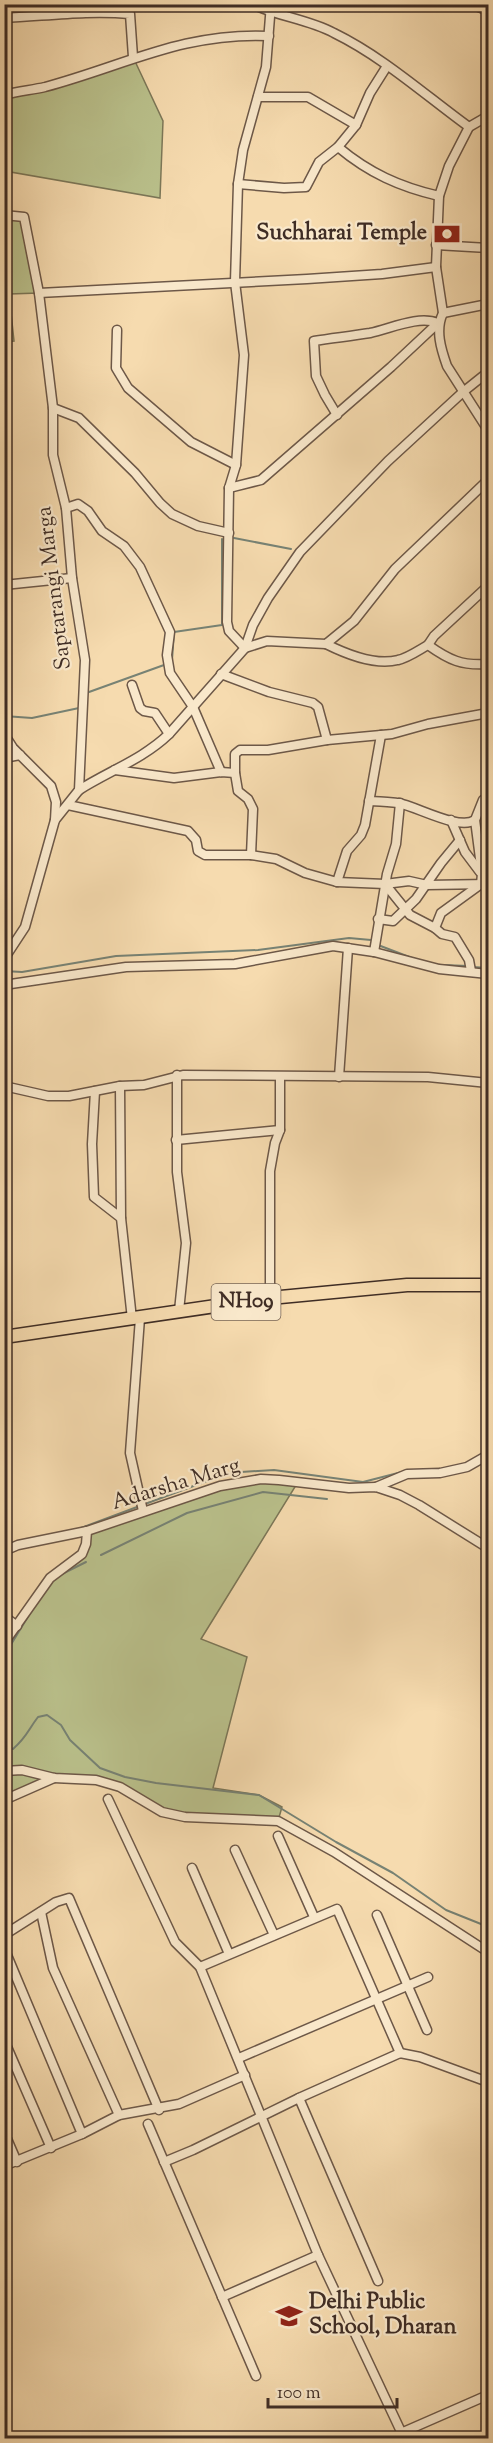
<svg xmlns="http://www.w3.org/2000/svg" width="493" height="2443" font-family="'Sorts Mill Goudy',serif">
	<rect width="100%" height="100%" fill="#f6dbaf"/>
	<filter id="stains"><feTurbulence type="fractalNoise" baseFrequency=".00333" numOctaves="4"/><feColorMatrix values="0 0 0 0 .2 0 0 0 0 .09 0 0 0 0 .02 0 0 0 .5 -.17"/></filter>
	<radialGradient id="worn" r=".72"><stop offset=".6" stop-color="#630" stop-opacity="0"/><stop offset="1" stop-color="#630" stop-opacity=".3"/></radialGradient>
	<g fill="#bac18c" stroke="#7c7758" stroke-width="1.5">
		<polygon points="133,57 163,121 160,198 5,171 4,95"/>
		<polygon points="4,215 24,217 39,293 9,294 14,341 5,342"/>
		<polygon points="240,1482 298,1482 201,1639 247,1657 213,1788 259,1795 282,1807 278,1821 162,1812 120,1787 54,1778 5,1800 5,1643 50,1578 75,1561 87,1531"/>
	</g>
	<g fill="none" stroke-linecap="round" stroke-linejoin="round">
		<g stroke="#778274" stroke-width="2">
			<polyline points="234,538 291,549"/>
			<polyline points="172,660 174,632 222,625 222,539"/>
			<polyline points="89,692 164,665"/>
			<polyline points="4,716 32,718 79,708"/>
			<polyline points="378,945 412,958"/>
			<polyline points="443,965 468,966"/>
			<polyline points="473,967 488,968"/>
			<polyline points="4,971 22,972 116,956 258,950 349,938 371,940"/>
			<polyline points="145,1504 215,1478 241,1472 274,1470 363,1482 402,1472"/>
			<polyline points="81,1528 137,1507"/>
			<polyline points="4,1545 29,1539"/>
			<polyline points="101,1555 187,1513 263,1492 327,1499"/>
			<polyline points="62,1574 86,1562"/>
			<polyline points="4,1656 35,1605"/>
			<path d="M4,1747L13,1749C27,1737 28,1730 38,1717L47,1715L61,1725L70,1740L100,1768L125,1777L156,1783L259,1795L336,1842L393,1873L446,1910L481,1924L488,1930"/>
		</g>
		<g stroke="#6d5848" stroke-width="11">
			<g id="street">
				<path d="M252,4C279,17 308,19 334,33C383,57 425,95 469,127"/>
				<polyline points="271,4 266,67 243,150 238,184 235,282 244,355 236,465 229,488 227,622 229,631 245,648 267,641 326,644 354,621 395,569 488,480"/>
				<polyline points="471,4 488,11"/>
				<path d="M4,18C47,16 88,10 130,14L133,57"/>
				<path d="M4,95C18,91 32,90 45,87C124,66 183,32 269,36"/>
				<polyline points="258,97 308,97 356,125"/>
				<path d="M488,116L469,127L449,166L439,196L436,267L443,313C435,330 441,349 447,366L488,430"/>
				<path d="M338,147C369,173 400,187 439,196"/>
				<polyline points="238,184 284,188 306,187 319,162 338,147 356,125 370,93 387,66"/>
				<polyline points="4,215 24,217 39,293 53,408 53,455 66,508 72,578 85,660 79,790 55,820 25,927 4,959"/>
				<polyline points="436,245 488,248"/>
				<polyline points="39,293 307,279 382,274 436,267"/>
				<polyline points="443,313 488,304"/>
				<polyline points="117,330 116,368 128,388 191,442 236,465"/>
				<polyline points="53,408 79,418 135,473 160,503 172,514 198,526 229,533"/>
				<path d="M337,415L325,395L316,376L314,341C333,338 352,336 370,333C390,329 418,315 438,323"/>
				<polyline points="229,488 261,480 391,367 438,323"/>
				<polyline points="66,508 78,504 88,511 102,531 124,546 140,567 170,632 167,655 170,673 193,707 221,772"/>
				<polyline points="4,585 72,578"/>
				<path d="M326,644C346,654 375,666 398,660C408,658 419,650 428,645C449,660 462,666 488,664"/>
				<polyline points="428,645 434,636 488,586"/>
				<polyline points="221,674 269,692 313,703 318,707 327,740"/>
				<polyline points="132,685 140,708 144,711 155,713 169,734"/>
				<polyline points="4,734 13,748 51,786 56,802 55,820"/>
				<polyline points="4,758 20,755"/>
				<polyline points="115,770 174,778 221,772 235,773"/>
				<path d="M79,790C109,771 143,759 169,734L245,648L253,625L268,598L300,552L388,461L463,392L488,372"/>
				<path d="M369,801C379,801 388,802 398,803C416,806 459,831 475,820L483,800L488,797"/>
				<polyline points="68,805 188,831 196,840 198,851 205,855 251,855 276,859 305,873 337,882 385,884 409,881 427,885 488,884"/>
				<polyline points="451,820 465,852 480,872"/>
				<polyline points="251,855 253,809 248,799 238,791 235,773 235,754 240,750 268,750 327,740 392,734 428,724 488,713"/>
				<polyline points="337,882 347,851 361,835 365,825 381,735"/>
				<polyline points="385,884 410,915 435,928"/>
				<polyline points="378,919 393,921 416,899 441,863 460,840"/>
				<polyline points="374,952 387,874 396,844 400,803"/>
				<polyline points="471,971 469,960 455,937 442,934 435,928 441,913 481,884 482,874 475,820"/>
				<polyline points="4,985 126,967 235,964 333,946 374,952 439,969 488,974"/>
				<polyline points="177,1075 177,1172 186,1243 179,1311"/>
				<polyline points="339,1077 348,948"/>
				<polyline points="4,1086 48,1096 69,1096 120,1086 144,1085 183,1075 428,1077 488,1083"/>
				<polyline points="120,1086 121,1218"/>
				<polyline points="95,1091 92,1144 94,1197 121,1218 132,1319"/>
				<polyline points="176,1140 280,1130"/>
				<polyline points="270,1298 270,1171 275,1143 280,1130 280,1077"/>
				<polyline points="140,1318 130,1453 143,1511"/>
				<polyline points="376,1487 407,1474 440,1473 467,1467 488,1455"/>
				<polyline points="4,1551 18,1545 87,1531 220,1486 261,1479 279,1480 349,1488 376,1487 400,1495 419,1505 488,1548"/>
				<polyline points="4,1616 17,1626"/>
				<polyline points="4,1643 50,1578 82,1554 86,1544 87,1531"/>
				<polyline points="4,1771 22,1770 54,1778 96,1780 120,1787 162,1812 185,1817 278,1821 334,1852 488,1952"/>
				<polyline points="108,1799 175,1942 200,1967 318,2255 404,2438"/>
				<polyline points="4,1800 54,1778"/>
				<polyline points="278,1836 314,1917"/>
				<polyline points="235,1850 274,1935"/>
				<polyline points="192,1868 229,1954"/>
				<polyline points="41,1912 53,1968 119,2115"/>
				<polyline points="377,1915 427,2030"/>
				<polyline points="4,1935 56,1902 69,1898 159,2110"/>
				<polyline points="4,1948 82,2134"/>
				<polyline points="200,1967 337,1909 400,2053"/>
				<polyline points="4,2040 51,2148"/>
				<polyline points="239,2058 428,1977"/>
				<polyline points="299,2098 378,2281"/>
				<polyline points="148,2124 256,2376"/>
				<polyline points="4,2132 17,2162"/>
				<polyline points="164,2162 193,2150 299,2098 400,2053 420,2057 488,2082"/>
				<polyline points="4,2166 82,2134 119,2115 179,2104 245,2075"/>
				<polyline points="222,2297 318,2255"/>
				<polyline points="401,2433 488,2395"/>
			</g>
		</g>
		<g stroke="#3f2d25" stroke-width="15">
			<polyline id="primary" points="4,1337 270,1298 407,1285 488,1285"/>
		</g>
		<use href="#street" stroke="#f9e8cb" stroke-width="8"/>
		<use href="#primary" stroke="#f6dbaf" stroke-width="12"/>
	</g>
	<defs>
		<g id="bank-bare" transform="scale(2.07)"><path d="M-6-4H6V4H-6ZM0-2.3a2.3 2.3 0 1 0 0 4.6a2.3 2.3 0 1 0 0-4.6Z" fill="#8f2418" stroke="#f9e8cb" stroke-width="2.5" paint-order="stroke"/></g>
		<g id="school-bare" transform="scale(2.07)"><path d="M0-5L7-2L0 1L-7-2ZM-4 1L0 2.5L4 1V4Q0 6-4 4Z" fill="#8f2418" stroke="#f9e8cb" stroke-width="2.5" paint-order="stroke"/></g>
	</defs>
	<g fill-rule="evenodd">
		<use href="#bank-bare" x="447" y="234"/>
		<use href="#school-bare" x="289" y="2316"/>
	</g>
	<g text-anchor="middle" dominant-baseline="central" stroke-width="4.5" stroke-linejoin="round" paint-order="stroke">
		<rect fill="#f9e8cb" stroke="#776557" stroke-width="1.5" x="211.5" y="1284" width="69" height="36" rx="4.5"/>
		<g font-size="21" font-weight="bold" fill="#3f2d25">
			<text x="246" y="1302">NH09</text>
		</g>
		<g font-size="22" font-weight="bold" fill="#3f2d25" stroke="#f9e8cb" text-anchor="end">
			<text x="427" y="234">Suchharai Temple</text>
			<text x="309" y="2303" text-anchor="start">Delhi Public<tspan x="309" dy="25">School, Dharan</tspan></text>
		</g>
		<g font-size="22" fill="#3f2d25" stroke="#f9e8cb">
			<text transform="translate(55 588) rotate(-97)">Saptarangi Marga</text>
			<text transform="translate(176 1485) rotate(-17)">Adarsha Marg</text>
		</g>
	</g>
	<rect width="493" height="2443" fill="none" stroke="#f6dbaf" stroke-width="24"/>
	<rect x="6" y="6" width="481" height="2431" fill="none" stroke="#3f2d25" stroke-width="3"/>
	<rect x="12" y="12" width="469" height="2419" fill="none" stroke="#3f2d25" stroke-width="1.5"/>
	<path d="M268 2398v9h129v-9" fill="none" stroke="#3f2d25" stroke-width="3"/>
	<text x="277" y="2398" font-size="18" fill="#3f2d25" stroke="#f9e8cb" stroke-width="4.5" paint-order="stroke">100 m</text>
	<rect width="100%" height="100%" filter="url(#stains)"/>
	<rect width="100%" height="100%" fill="url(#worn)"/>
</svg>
